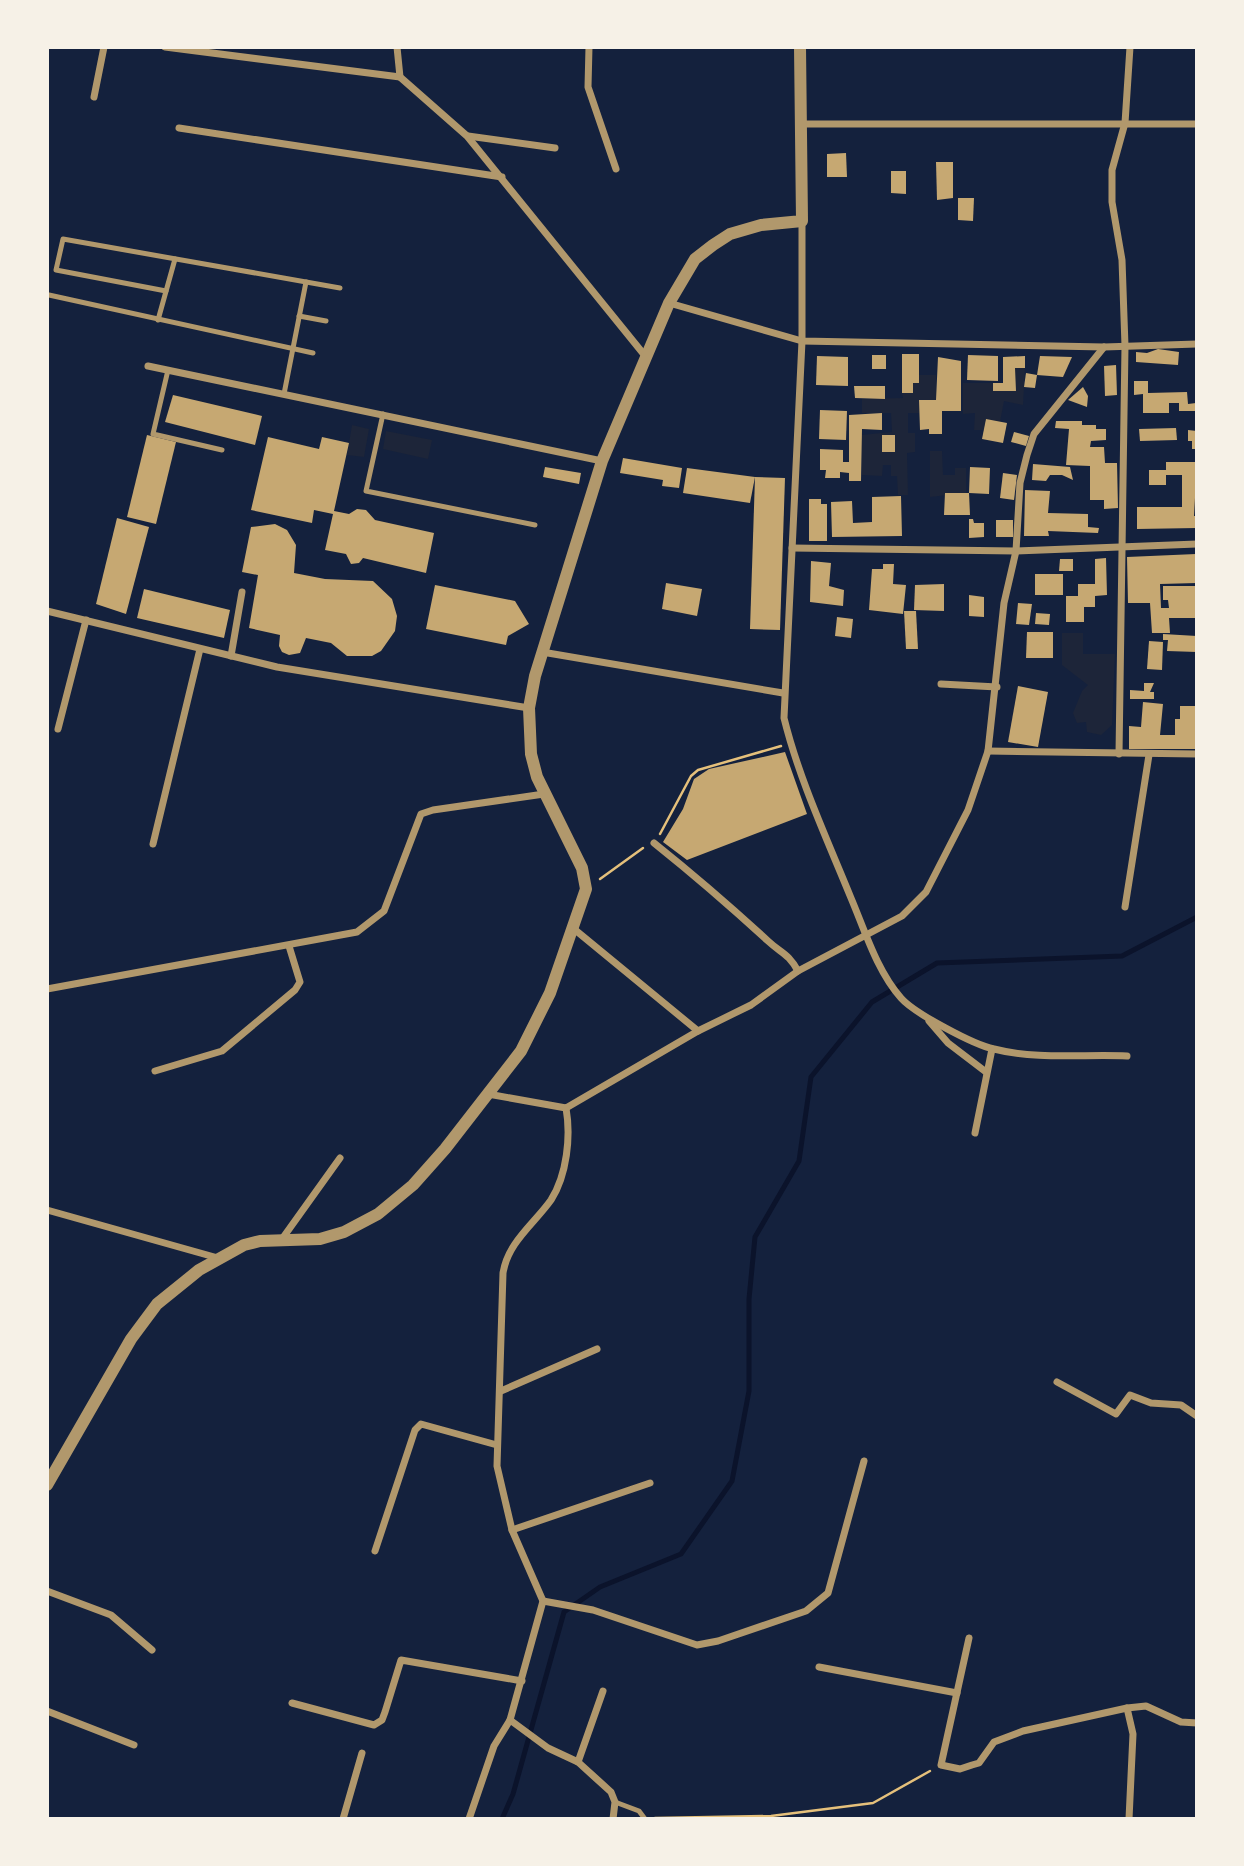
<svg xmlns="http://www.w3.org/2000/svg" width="1244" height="1866" font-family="'Source Sans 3',sans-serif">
	<rect width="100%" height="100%" fill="#14213d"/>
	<g fill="#1d2539">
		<polygon points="1015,368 1025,368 1023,405 1004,401 1000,422 986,419 984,430 974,430 975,413 963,414 963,383 993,383 994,391 1015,391"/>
		<polygon points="919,375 936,375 936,400 919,400 919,413 908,413 908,433 915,433 915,452 907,453 908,495 898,495 897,476 891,476 891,465 883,465 882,476 862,475 862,435 892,432 891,413 862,413 862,399 903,398 902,393 913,393 913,383 919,383"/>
		<polygon points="352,425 369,429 364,457 347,455"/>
		<polygon points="386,431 432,440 428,459 383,449"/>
		<polygon points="930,451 942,451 943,475 955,475 955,468 966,468 966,493 930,497"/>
		<polygon points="1062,633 1083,633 1083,654 1115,654 1112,725 1101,735 1087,732 1086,722 1077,723 1073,713 1082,691 1088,685 1062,665"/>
	</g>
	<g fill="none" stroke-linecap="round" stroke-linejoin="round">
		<polyline stroke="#0b132b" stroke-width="5" points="502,1819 513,1794 564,1612 600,1587 681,1554 732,1481 749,1391 749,1299 755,1237 799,1161 811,1077 872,1002 937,963 1122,956 1197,917"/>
	</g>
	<g fill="#c6a872">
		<polygon points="846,153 847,177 827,177 827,154"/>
		<polygon points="936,162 953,162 953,198 937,200"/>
		<polygon points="891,171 906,171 906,194 891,193"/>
		<polygon points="958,198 974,198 973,221 958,220"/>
		<polygon points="1158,349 1179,352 1178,365 1136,362 1136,352 1147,353"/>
		<polygon points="902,354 919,354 919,383 913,383 913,393 902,393"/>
		<rect x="872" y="355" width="14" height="14"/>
		<polygon points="968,355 998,356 998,381 967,380"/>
		<polygon points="817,356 848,357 848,386 816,385"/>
		<polygon points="1025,356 1025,368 1015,368 1016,391 993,391 993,383 1003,383 1003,357"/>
		<polygon points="1040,356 1072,357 1063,377 1037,375"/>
		<polygon points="938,357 961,361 961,411 942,411 942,434 929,434 929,429 920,430 919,400 936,400"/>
		<polygon points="1116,365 1117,395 1105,396 1104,366"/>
		<polygon points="1026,373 1037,375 1035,388 1024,387"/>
		<polygon points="1134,381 1148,381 1148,393 1187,392 1188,404 1196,403 1196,411 1179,411 1179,403 1169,403 1169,413 1143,413 1143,394 1134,395"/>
		<polygon points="854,386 885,386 885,399 855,398"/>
		<polygon points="1083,387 1088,396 1087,407 1068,400"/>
		<polygon points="173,395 262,416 255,445 165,422"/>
		<polygon points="820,410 847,411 846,440 819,439"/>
		<polygon points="882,413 882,430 862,429 861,481 849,481 849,473 840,472 840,478 825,478 826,470 820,470 820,449 843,450 843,462 849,462 849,415"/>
		<polygon points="986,419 1007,423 1003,443 982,439"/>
		<polygon points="1056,421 1082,421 1082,425 1096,425 1096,429 1106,429 1106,440 1091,441 1090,447 1104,447 1105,463 1117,463 1118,508 1104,509 1104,500 1090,500 1090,466 1066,465 1069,429 1055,428"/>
		<polygon points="1176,428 1177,440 1140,441 1139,429"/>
		<polygon points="1188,430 1197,431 1197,449 1192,449 1192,441 1188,441"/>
		<polygon points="1014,432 1029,436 1026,446 1011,442"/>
		<polygon points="147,435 176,442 156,524 127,517"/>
		<rect x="882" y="435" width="13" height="17"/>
		<polygon points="268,437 319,449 322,437 349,443 334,511 349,514 357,509 366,510 375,520 434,533 426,573 363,558 359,563 351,564 346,554 325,550 333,514 314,510 312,523 251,510"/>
		<polygon points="623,458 682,468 679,488 662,486 663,480 620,473"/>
		<polygon points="1166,462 1197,462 1194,516 1197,516 1197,528 1137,529 1137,507 1182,507 1182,475 1166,475 1166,485 1149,485 1149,470 1166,470"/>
		<polygon points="1033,464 1070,467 1073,480 1062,475 1050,475 1046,481 1032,480"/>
		<polygon points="545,467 581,473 579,484 543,477"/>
		<polygon points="970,467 990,468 989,494 969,493 970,515 944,515 945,493 969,493"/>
		<polygon points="687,468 755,477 750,503 683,493"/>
		<polygon points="1003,473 1017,475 1014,500 1000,498"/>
		<polygon points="755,477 785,478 780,630 750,629"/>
		<polygon points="1025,490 1050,491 1048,513 1088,514 1088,527 1099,528 1098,533 1048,531 1049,536 1024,536"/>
		<polygon points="901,496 902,536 832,537 831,502 852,501 853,523 872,522 872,497"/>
		<polygon points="809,499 821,499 821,504 827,504 827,541 809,541"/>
		<polygon points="117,518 149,527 126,614 96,604"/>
		<polygon points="969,519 973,519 974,523 984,523 984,537 969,538"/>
		<rect x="996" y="520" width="17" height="17"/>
		<polygon points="275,524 287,530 296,545 294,573 325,579 373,581 392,599 397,616 395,631 381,651 372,656 347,656 331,643 306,638 300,653 289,655 282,652 279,646 280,635 249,628 258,575 242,572 251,527"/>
		<polygon points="1196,554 1197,583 1160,584 1161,608 1169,608 1168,600 1163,600 1163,586 1197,586 1197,618 1169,618 1170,633 1152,633 1150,603 1128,603 1127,557"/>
		<polygon points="1106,558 1107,595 1095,596 1095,607 1084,607 1084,622 1066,622 1066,596 1078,596 1078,584 1095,584 1095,559"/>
		<polygon points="1060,559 1073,559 1073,571 1059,571"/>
		<polygon points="811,561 831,563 829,586 844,590 843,606 810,602"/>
		<polygon points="883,564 894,564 893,584 906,585 903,614 869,610 872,569 883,569"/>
		<rect x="1035" y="574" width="28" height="21"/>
		<polygon points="666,583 702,589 697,616 662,609"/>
		<polygon points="944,584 944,611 914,610 915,585"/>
		<polygon points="435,585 515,601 529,624 508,636 506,645 426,629"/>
		<polygon points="144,589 230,610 224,638 137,618"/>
		<polygon points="969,595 984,597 984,617 969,616"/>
		<polygon points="1018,603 1032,604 1029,625 1016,624"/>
		<polygon points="904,611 916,611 918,649 906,649"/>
		<polygon points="1036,613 1050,614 1049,625 1035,624"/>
		<polygon points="837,617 853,619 851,638 835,636"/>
		<polygon points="1027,632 1053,632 1053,658 1026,658"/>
		<polygon points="1163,634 1197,636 1197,652 1167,651 1168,640 1163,640"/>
		<polygon points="1149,641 1163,642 1162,670 1147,669"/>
		<polygon points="1144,683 1154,683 1150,692 1154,692 1154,699 1130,699 1130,690 1144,691"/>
		<polygon points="1018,686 1048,692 1038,747 1008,742"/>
		<polygon points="1143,702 1163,704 1160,735 1175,735 1175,719 1180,719 1180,706 1197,706 1197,749 1129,749 1129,726 1141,727"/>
		<polygon points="785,752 807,814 687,860 663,842 683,809 694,779 709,769"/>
	</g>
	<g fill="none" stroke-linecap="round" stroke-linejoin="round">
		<g stroke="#e5c07b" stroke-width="2.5">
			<polyline points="660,834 691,776 698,770 781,746"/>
			<polyline points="600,879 643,848"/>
			<polyline points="655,1818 771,1816 873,1803 930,1771"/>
		</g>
		<g stroke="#b1986c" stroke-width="5">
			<polyline points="166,291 56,270 63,239 340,288"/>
			<polyline points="49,295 313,353"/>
			<polyline points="299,316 326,321"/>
			<polyline points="158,320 175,259"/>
			<polyline points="168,370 153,434 222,450"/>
			<polyline points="284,394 306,282"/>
			<polyline points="383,414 366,491 535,525"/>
			<polyline points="615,1802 639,1811 645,1819"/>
		</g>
		<g stroke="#b1986c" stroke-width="7">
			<polyline points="165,47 400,77"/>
			<polyline points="397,47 400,77 467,136 646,357"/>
			<polyline points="589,47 588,87 616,169"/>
			<polyline points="94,97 104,47"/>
			<polyline points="801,124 1197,124"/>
			<polyline points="179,128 502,177"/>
			<polyline points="468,136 555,148"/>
			<path d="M802,221V341L784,718C799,779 827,839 851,898C865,931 877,971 901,998C914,1013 974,1045 994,1049C1037,1060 1084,1054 1127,1056"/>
			<polyline points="669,303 802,341 1104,347 1197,344"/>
			<polyline points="148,366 602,461"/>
			<polyline points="792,548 1016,551 1197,544"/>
			<polyline points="47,611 277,667 529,708"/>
			<polyline points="542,652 783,693"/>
			<polyline points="231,656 242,592"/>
			<polyline points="941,684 997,687"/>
			<polyline points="58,729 86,620"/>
			<polyline points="988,751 1197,754"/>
			<polyline points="1119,754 1125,346 1122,260 1112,202 1112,170 1125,123 1130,47"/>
			<path d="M654,843C694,875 731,907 768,941C782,954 788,953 798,971"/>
			<polyline points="153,844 200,649"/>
			<polyline points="1125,907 1149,755"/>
			<polyline points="574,929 698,1031"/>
			<polyline points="47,989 357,932 384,911 421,814 433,810 544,794"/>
			<polyline points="929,1021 948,1043 986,1072"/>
			<polyline points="155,1071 222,1051 295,990 300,982 289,946"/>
			<polyline points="488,1094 566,1108 698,1031 751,1005 798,971 902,916 926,892 968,810 988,751 1004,603 1016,551 1020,483 1027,455 1034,434 1104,347"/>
			<path d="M566,1108C571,1136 567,1175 551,1200C534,1224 508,1242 503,1273L497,1466L512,1530L543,1601L510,1720L548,1748L578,1762L611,1792L615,1802L613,1819"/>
			<polyline points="975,1133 992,1049"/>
			<polyline points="47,1210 218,1258"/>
			<polyline points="282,1239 340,1158"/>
			<polyline points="1057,1382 1116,1414 1130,1395 1151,1403 1181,1405 1197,1416"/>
			<polyline points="501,1391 597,1349"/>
			<polyline points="512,1530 650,1483"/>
			<polyline points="375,1551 415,1430 421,1424 497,1445"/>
			<polyline points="47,1591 111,1615 152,1650"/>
			<polyline points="543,1601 593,1610 697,1645 718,1641 806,1611 828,1593 864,1461"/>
			<polyline points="969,1638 941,1765 960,1769 972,1765 979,1763 994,1742 1023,1731 1127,1708 1146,1706 1181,1722 1197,1723"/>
			<polyline points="819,1667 957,1693"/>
			<polyline points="292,1703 374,1725 382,1720 385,1712 401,1660 522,1681"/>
			<polyline points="1127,1708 1133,1734 1129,1819"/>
			<polyline points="47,1711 134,1745"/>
			<polyline points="578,1762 603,1691"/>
			<polyline points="343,1819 362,1753"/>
			<polyline points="469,1819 494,1746 510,1720"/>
		</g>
		<polyline stroke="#b1986c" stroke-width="12" points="47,1485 131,1339 157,1304 199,1270 244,1245 260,1241 320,1239 344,1232 378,1214 413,1185 445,1149 521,1051 550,993 586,889 582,868 537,777 531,754 529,708 535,676 602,461 669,303 695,259 713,245 730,234 761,225 802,221 800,47"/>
	</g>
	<rect width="1244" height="1866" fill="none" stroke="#f6f1e7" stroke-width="98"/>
</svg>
